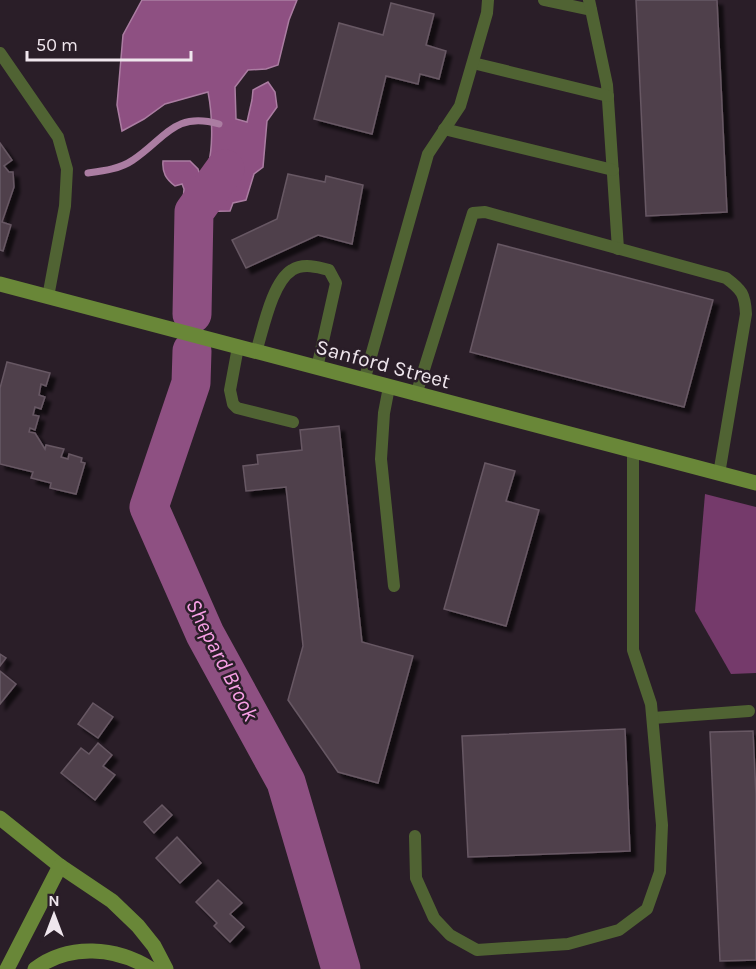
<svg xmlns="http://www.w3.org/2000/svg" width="756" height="969" font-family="Karla,sans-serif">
	<defs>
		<filter id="shadow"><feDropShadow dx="5.5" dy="5.5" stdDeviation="1.5" flood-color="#0009"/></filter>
	</defs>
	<rect width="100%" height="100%" fill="#2a1e28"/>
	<polygon fill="#753a6b" points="705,494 756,507 756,673 731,674 695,611"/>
	<path fill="#8e5082" stroke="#ab7da2" stroke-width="1.5" d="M142,0H297L289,20L278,65L266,69L248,70L235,87L236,119L247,122L252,100L253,90L268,82L275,92L277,107L267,121L263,167L254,174L246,200L233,203L230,211L182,212L184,189L182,184L175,186C166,179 162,173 163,161H190L198,169L201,178C216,163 212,112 208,92L165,104L144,119L122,131L117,105L123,35Z"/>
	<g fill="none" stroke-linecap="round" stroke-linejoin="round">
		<path stroke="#ab7da2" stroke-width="7" d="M88,173C103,171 120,169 133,160C165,139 174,111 219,124"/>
		<g stroke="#8e5082" stroke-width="39">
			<polyline points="192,314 194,212 225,169"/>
			<polyline points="192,351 191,383 149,507 205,634 286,782 341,969"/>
		</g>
	</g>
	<g fill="#50414c" stroke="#675864" stroke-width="1.5" filter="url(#shadow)">
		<polygon points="636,0 717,0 727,212 646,216"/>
		<polygon points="391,3 434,14 426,45 446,51 439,79 420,74 418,84 386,76 372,134 314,119 339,23 383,35"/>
		<polygon points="0,143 12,160 4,166 9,172 13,172 14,187 2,222 11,225 3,251 0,250"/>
		<polygon points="288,174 325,182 326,176 363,185 352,244 318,235 246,268 232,240 277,219"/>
		<polygon points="498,244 713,300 684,407 470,352"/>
		<polygon points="7,362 50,373 46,386 41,384 39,395 45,397 41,409 35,407 33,415 39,416 35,430 30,428 29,432 35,433 45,449 46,445 64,449 61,457 68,459 69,454 82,458 81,462 85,463 76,494 50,488 51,483 31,478 33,472 0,464 0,388"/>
		<polygon points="339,426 362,642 413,656 378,783 338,772 288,700 303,646 286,487 246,491 243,466 258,464 257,455 302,450 300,430"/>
		<polygon points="485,463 515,471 506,501 539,510 506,626 444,609"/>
		<polygon points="0,654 6,658 0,666"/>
		<polygon points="0,671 16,684 0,704"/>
		<polygon points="93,703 113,717 98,738 78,724"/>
		<polygon points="625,729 630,851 468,857 462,736"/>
		<polygon points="753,731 756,795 756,960 720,961 710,732"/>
		<polygon points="98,743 112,755 103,766 115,775 95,800 61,773 81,748 89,754"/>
		<polygon points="162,805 172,815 154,833 144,822"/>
		<polygon points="177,837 201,863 180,883 156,858"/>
		<polygon points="218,880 242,903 230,914 244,927 230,942 214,926 217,923 196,902"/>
	</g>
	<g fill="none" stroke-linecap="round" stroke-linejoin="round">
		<g stroke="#506333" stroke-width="12">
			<polyline points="544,0 591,10"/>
			<polyline points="589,0 607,85 618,249"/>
			<polyline points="0,53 58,137 67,169 65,206 48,297"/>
			<polyline points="473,63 608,96"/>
			<polyline points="444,129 613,170"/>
			<polyline points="238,347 230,390 233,404 237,408 293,422"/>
			<path d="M256,352C263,330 272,282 292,270C303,263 318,267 329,270L336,283L317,368"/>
			<polyline points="364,381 428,154 460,106 487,13 488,0"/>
			<polyline points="389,387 384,413 381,459 394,586"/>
			<path d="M416,395L473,213L485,212L726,278C742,290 745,294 746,314L719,474"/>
			<polyline points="653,718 749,711"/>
			<polyline points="415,836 416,878 434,918 450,935 477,950 568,944 619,930 647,909 660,872 662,825 651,704 633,650 633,452"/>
		</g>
		<g stroke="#698738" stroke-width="15">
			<polyline points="0,284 756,483"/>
			<polyline points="0,818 60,866 112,901 138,926 154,946 166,969"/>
			<polyline points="7,969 60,866"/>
			<path d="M35,969C69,943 116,947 151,969"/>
		</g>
	</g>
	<g text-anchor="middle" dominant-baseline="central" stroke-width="5" stroke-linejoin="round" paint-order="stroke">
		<g font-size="21" fill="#efe6ed" stroke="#2a1e28">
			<text transform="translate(383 364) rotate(15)">Sanford Street</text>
		</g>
		<g font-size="22" font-style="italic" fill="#f8a0e6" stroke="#2a1e28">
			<text transform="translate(222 660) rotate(63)">Shepard Brook</text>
		</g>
	</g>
	<g transform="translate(54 915)" stroke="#2a1e28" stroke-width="4.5" paint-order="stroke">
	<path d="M0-4.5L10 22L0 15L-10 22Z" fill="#efe6ed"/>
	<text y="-9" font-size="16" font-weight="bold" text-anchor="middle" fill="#efe6ed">N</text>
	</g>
	<path d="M27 51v9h164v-9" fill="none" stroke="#efe6ed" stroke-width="3"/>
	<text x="36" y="51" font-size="18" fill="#efe6ed" stroke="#2a1e28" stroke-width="4.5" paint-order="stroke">50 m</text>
</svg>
